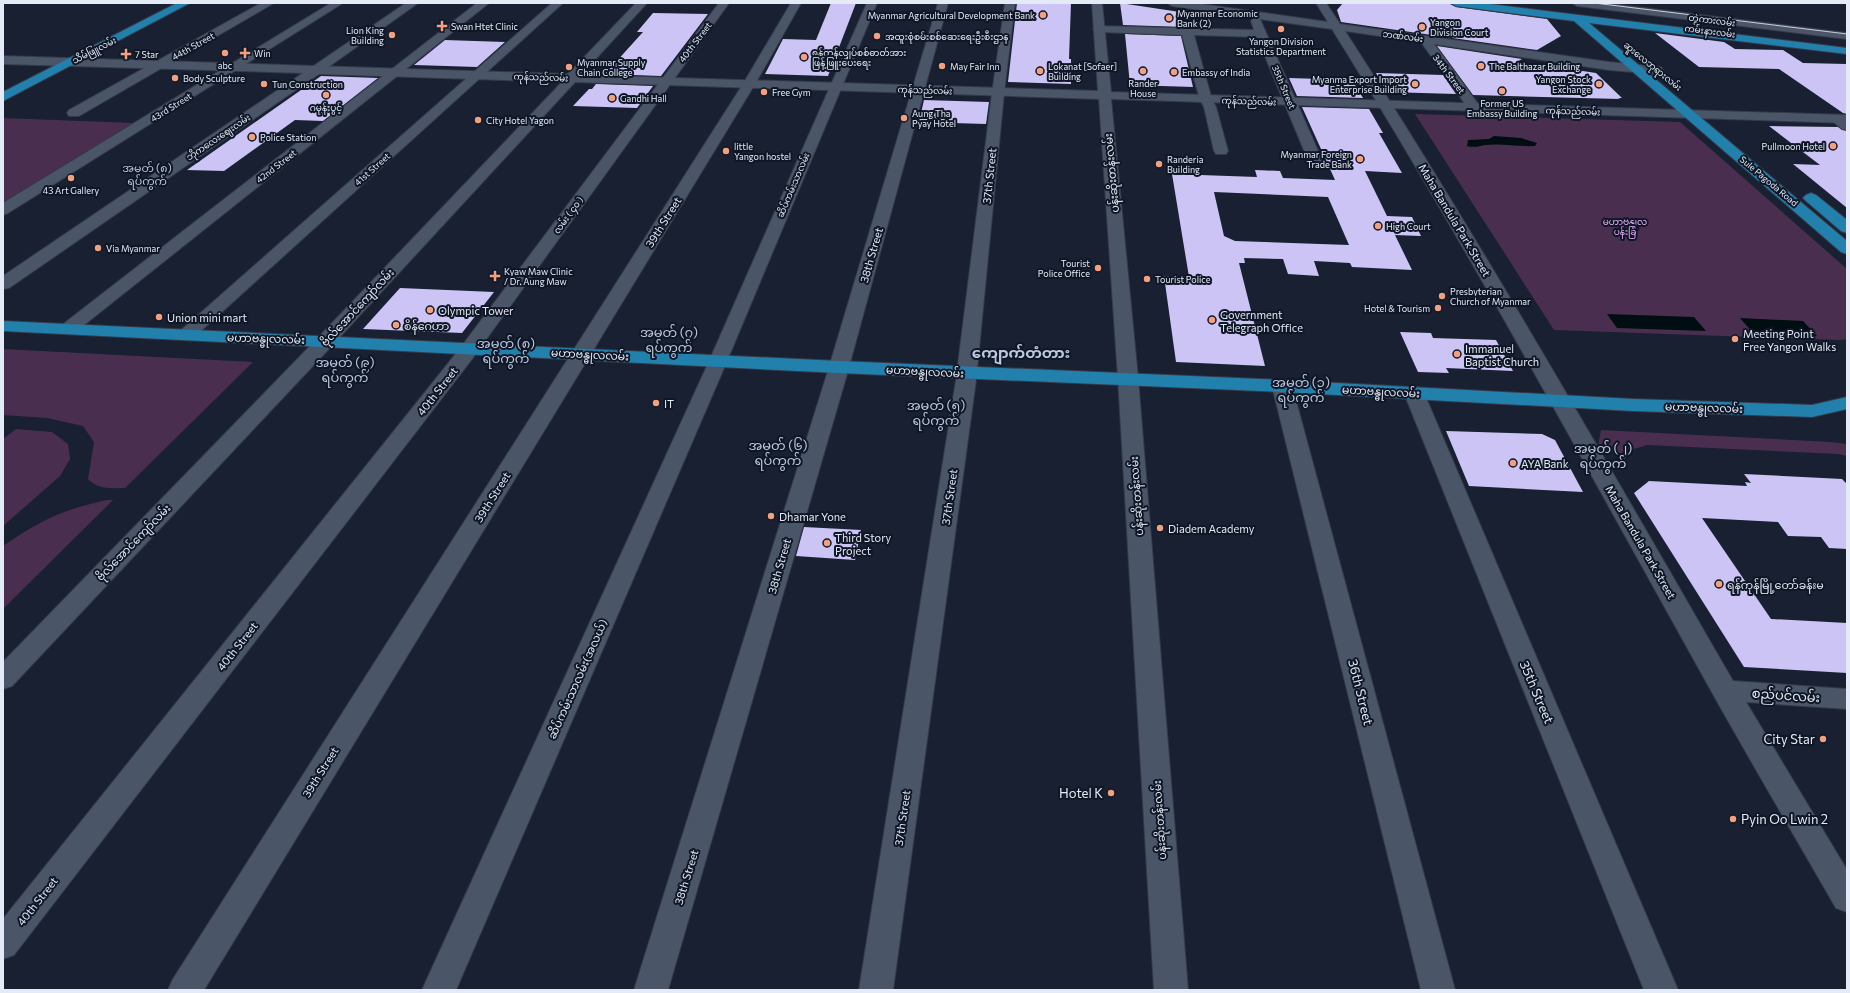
<svg xmlns="http://www.w3.org/2000/svg" width="1850" height="993" font-family="Commissioner,'Noto Sans Myanmar',sans-serif">
	<rect width="100%" height="100%" fill="#182031"/>
	<g fill="#492e50">
		<polygon points="1415,114 1680,122 1847,269 1847,339 1840,340 1554,330"/>
		<polygon points="3,118 134,123 3,203"/>
		<path d="M3,349L253,362L125,488C112,488 98,490 88,479L94,442L83,426L47,418L3,415Z"/>
		<polygon points="16,429 52,432 68,444 70,459 60,476 3,526 3,439"/>
		<polygon points="1601,430 1831,442 1847,444 1847,456 1838,454 1647,445 1618,454 1598,446"/>
		<path d="M107,500H113L3,609V546C39,521 64,509 107,500Z"/>
	</g>
	<g fill="#010e11">
		<path d="M1494,136L1521,138L1537,143L1535,146C1518,147 1502,143 1486,145C1479,146 1475,148 1467,146L1468,140L1489,139Z"/>
		<polygon points="1607,314 1694,317 1706,331 1617,328"/>
		<polygon points="1740,318 1803,321 1817,336 1753,333"/>
	</g>
	<g fill="#cbc4f5" fill-rule="evenodd">
		<polygon points="831,3 856,3 828,76 765,74 783,39 816,40"/>
		<polygon points="1017,3 1071,3 1069,59 1071,59 1071,84 1008,82"/>
		<polygon points="1120,3 1180,12 1184,27 1123,25"/>
		<polygon points="1343,3 1440,3 1450,4 1456,7 1547,19 1561,36 1537,50 1341,22 1337,10"/>
		<polygon points="653,13 708,14 661,76 605,74 643,32 637,32"/>
		<polygon points="1655,33 1724,42 1735,49 1783,50 1803,63 1847,64 1847,114 1843,113 1779,69 1699,67"/>
		<polygon points="1125,34 1181,36 1193,87 1130,85"/>
		<polygon points="445,40 505,42 477,67 414,65"/>
		<polygon points="1437,46 1522,59 1506,68 1576,70 1596,73 1622,98 1618,98 1620,99 1473,95"/>
		<polygon points="1376,73 1443,75 1456,94 1387,92"/>
		<polygon points="321,76 378,78 323,121 295,120 224,171 187,170"/>
		<polygon points="1289,78 1352,80 1363,98 1297,96"/>
		<polygon points="596,84 653,86 637,108 573,106 589,89 592,89"/>
		<polygon points="924,100 989,102 986,124 919,122"/>
		<path d="M1302,107L1369,109L1383,133H1379L1402,173L1365,171L1387,216L1412,217L1421,236L1395,235L1412,270L1352,267L1350,263L1314,261L1319,276L1288,274L1283,259L1244,258L1245,263H1239L1265,366L1176,362L1164,276L1189,277L1172,174L1257,177L1255,170L1280,171L1283,178L1335,180ZM1214,192L1328,197L1349,245L1235,241L1224,236Z"/>
		<polygon points="1769,126 1838,127 1847,131 1847,208 1793,164 1820,165"/>
		<polygon points="400,288 494,292 462,333 363,329"/>
		<polygon points="1400,332 1431,333 1433,338 1496,340 1513,371 1446,368 1449,373 1418,372"/>
		<polygon points="1446,431 1542,434 1555,440 1583,492 1469,486"/>
		<polygon points="1744,474 1842,479 1847,484 1847,549 1829,548 1821,537 1788,536 1778,522 1702,518 1771,619 1847,623 1847,673 1744,667 1634,493 1649,481 1747,486 1745,482 1751,483"/>
		<polygon points="804,527 861,530 855,560 796,556"/>
	</g>
	<g fill="none" stroke-linecap="round" stroke-linejoin="round">
		<g stroke="#353a4a" stroke-width="2">
			<g id="street">
				<polygon points="261,3 274,3 79,116 69,116 67,113 69,110"/>
				<polygon points="331,3 343,3 8,213 3,215 3,203"/>
				<polygon points="406,3 418,3 320,73 312,73 310,70 312,67"/>
				<polygon points="477,3 489,3 74,333 68,334 62,333 59,329 62,325"/>
				<polygon points="552,3 563,3 192,339 186,340 180,339 177,335 180,331"/>
				<polygon points="719,3 729,3 472,359 14,955 3,959 3,919 458,351"/>
				<polygon points="791,3 801,3 755,84 204,990 168,990 173,979 743,84"/>
				<polygon points="867,3 877,3 724,368 456,990 422,990 706,368"/>
				<polygon points="938,3 948,3 847,374 668,990 634,990 827,374"/>
				<polygon points="1005,3 1015,3 1004,93 976,380 893,990 859,990 956,380 992,93"/>
				<path d="M1167,3H1194L1328,22L1316,3H1326L1340,24L1609,62L1661,67L1663,70L1657,74L1609,70L1434,44L1481,108L1475,112L1470,111L1421,42L1345,31C1482,243 1607,463 1733,681L1847,689V709L1746,702L1847,870V912L1836,908C1795,837 1754,767 1714,696C1589,472 1468,247 1332,29L1260,19L1322,160L1320,163H1310L1308,160L1257,37L1194,35L1212,100L1216,107L1228,151L1226,154H1216L1214,151L1204,107L1200,100L1182,35L1099,32L1093,29L1099,26L1254,30L1251,21L1254,18L1172,6Z"/>
				<polygon points="1837,115 1847,120 1847,130 1842,129 1830,119 1832,116"/>
				<polygon points="1282,380 1289,382 1292,386 1455,990 1421,990 1272,386 1275,382"/>
				<polygon points="1414,387 1421,389 1424,393 1678,990 1644,990 1404,393 1407,389"/>
			</g>
		</g>
		<g stroke="#353a4a" stroke-width="2">
			<g id="secondary">
				<polygon points="636,3 647,3 581,75 1098,91 1092,3 1102,3 1111,92 1847,115 1847,123 1111,99 1138,378 1188,990 1154,990 1118,378 1099,99 575,82 326,352 12,686 3,689 3,662 312,344 562,82 319,74 9,288 3,289 3,276 303,73 3,64 3,56 568,74"/>
				<polygon points="1572,3 1603,3 1847,33 1847,39 1577,6"/>
			</g>
		</g>
		<g stroke="#353a4a" stroke-width="2">
			<g id="primary">
				<polygon points="177,3 190,3 3,101 3,92"/>
				<polygon points="1451,3 1482,3 1847,48 1847,54 1589,23 1847,241 1847,254 1841,252 1574,21 1456,6"/>
				<polygon points="1811,193 1816,195 1847,220 1847,233 1841,231 1806,201 1803,198 1806,195"/>
				<polygon points="3,321 839,361 1282,380 1633,399 1812,405 1847,397 1847,409 1812,417 1633,411 1282,392 839,373 3,331"/>
			</g>
		</g>
		<use href="#street" fill="#4a5568" fill-rule="evenodd"/>
		<use href="#secondary" fill="#4a5568" fill-rule="evenodd"/>
		<use href="#primary" fill="#2280ad" fill-rule="evenodd"/>
		<polyline stroke="#c5cbd8" stroke-width="1" points="1594,3 1847,34"/>
	</g>
	<g fill="#f2a080" stroke="#0f1727" stroke-width="1.5">
		<circle cx="1043" cy="15" r="4"/>
		<circle cx="1169" cy="18" r="4"/>
		<path d="M440 20h4v4h4v4h-4v4h-4v-4h-4v-4h4z"/>
		<circle cx="1422" cy="27" r="4"/>
		<circle cx="1281" cy="29" r="4"/>
		<circle cx="392" cy="35" r="4"/>
		<circle cx="877" cy="36" r="4"/>
		<circle cx="225" cy="53" r="4"/>
		<path d="M243 47h4v4h4v4h-4v4h-4v-4h-4v-4h4z"/>
		<path d="M124 48h4v4h4v4h-4v4h-4v-4h-4v-4h4z"/>
		<circle cx="804" cy="57" r="4"/>
		<circle cx="942" cy="66" r="4"/>
		<circle cx="1481" cy="66" r="4"/>
		<circle cx="569" cy="67" r="4"/>
		<circle cx="1040" cy="71" r="4"/>
		<circle cx="1143" cy="71" r="4"/>
		<circle cx="1174" cy="72" r="4"/>
		<circle cx="175" cy="78" r="4"/>
		<circle cx="264" cy="84" r="4"/>
		<circle cx="1415" cy="84" r="4"/>
		<circle cx="1599" cy="84" r="4"/>
		<circle cx="1502" cy="91" r="4"/>
		<circle cx="764" cy="92" r="4"/>
		<circle cx="326" cy="95" r="4"/>
		<circle cx="612" cy="98" r="4"/>
		<circle cx="904" cy="118" r="4"/>
		<circle cx="478" cy="120" r="4"/>
		<circle cx="252" cy="137" r="4"/>
		<circle cx="1833" cy="146" r="4"/>
		<circle cx="726" cy="151" r="4"/>
		<circle cx="1360" cy="159" r="4"/>
		<circle cx="1159" cy="164" r="4"/>
		<circle cx="71" cy="178" r="4"/>
		<circle cx="1378" cy="226" r="4"/>
		<circle cx="98" cy="248" r="4"/>
		<circle cx="1098" cy="268" r="4"/>
		<path d="M493 270h4v4h4v4h-4v4h-4v-4h-4v-4h4z"/>
		<circle cx="1147" cy="279" r="4"/>
		<circle cx="1442" cy="296" r="4"/>
		<circle cx="1438" cy="308" r="4"/>
		<circle cx="430" cy="310" r="4"/>
		<circle cx="159" cy="317" r="4"/>
		<circle cx="1212" cy="320" r="4"/>
		<circle cx="396" cy="325" r="4"/>
		<circle cx="1735" cy="339" r="4"/>
		<circle cx="1457" cy="354" r="4"/>
		<circle cx="656" cy="403" r="4"/>
		<circle cx="1513" cy="463" r="4"/>
		<circle cx="771" cy="516" r="4"/>
		<circle cx="1160" cy="528" r="4"/>
		<circle cx="827" cy="543" r="4"/>
		<circle cx="1719" cy="584" r="4"/>
		<circle cx="1823" cy="739" r="4"/>
		<circle cx="1111" cy="793" r="4"/>
		<circle cx="1733" cy="819" r="4"/>
	</g>
	<g text-anchor="middle" dominant-baseline="central" stroke-width="4" stroke-linejoin="round" paint-order="stroke">
		<g font-size="9" fill="#e4eaf6" stroke="#0f1727" text-anchor="start">
			<text x="1177" y="13">Myanmar Economic<tspan x="1177" dy="10">Bank (2)</tspan></text>
			<text x="1035" y="15" text-anchor="end">Myanmar Agricultural Development Bank</text>
			<text x="1430" y="22">Yangon<tspan x="1430" dy="10">Division Court</tspan></text>
			<text x="451" y="26">Swan Htet Clinic</text>
			<text x="384" y="30" text-anchor="end">Lion King<tspan x="384" dy="10">Building</tspan></text>
			<text x="885" y="36">အထူးစုံစမ်းစစ်ဆေးရေးဦးစီးဌာန</text>
			<text x="1281" y="41" text-anchor="middle">Yangon Division<tspan x="1281" dy="10">Statistics Department</tspan></text>
			<text x="812" y="52">ရန်ကုန်လျှပ်စစ်ဓာတ်အား<tspan x="812" dy="10">ဖြန့်ဖြူးပေးရေး</tspan></text>
			<text x="254" y="53">Win</text>
			<text x="135" y="54">7 Star</text>
			<text x="577" y="62">Myanmar Supply<tspan x="577" dy="10">Chain College</tspan></text>
			<text x="225" y="65" text-anchor="middle">abc</text>
			<text x="950" y="66">May Fair Inn</text>
			<text x="1048" y="66">Lokanat [Sofaer]<tspan x="1048" dy="10">Building</tspan></text>
			<text x="1489" y="66">The Balthazar Building</text>
			<text x="1182" y="72">Embassy of India</text>
			<text x="183" y="78">Body Sculpture</text>
			<text x="1407" y="79" text-anchor="end">Myanma Export Import<tspan x="1407" dy="10">Enterprise Building</tspan></text>
			<text x="1591" y="79" text-anchor="end">Yangon Stock<tspan x="1591" dy="10">Exchange</tspan></text>
			<text x="1143" y="83" text-anchor="middle">Rander<tspan x="1143" dy="10">House</tspan></text>
			<text x="272" y="84">Tun Construction</text>
			<text x="772" y="92">Free Gym</text>
			<text x="620" y="98">Gandhi Hall</text>
			<text x="1502" y="103" text-anchor="middle">Former US<tspan x="1502" dy="10">Embassy Building</tspan></text>
			<text x="326" y="107" text-anchor="middle">ဂမုန်းပွင့်</text>
			<text x="912" y="113">Aung Tha<tspan x="912" dy="10">Pyay Hotel</tspan></text>
			<text x="486" y="120">City Hotel Yagon</text>
			<text x="260" y="137">Police Station</text>
			<text x="734" y="146">little<tspan x="734" dy="10">Yangon hostel</tspan></text>
			<text x="1825" y="146" text-anchor="end">Pullmoon Hotel</text>
			<text x="1352" y="154" text-anchor="end">Myanmar Foreign<tspan x="1352" dy="10">Trade Bank</tspan></text>
			<text x="1167" y="159">Randeria<tspan x="1167" dy="10">Building</tspan></text>
			<text x="71" y="190" text-anchor="middle">43 Art Gallery</text>
			<text x="1386" y="226">High Court</text>
			<text x="106" y="248">Via Myanmar</text>
			<text x="1090" y="263" text-anchor="end">Tourist<tspan x="1090" dy="10">Police Office</tspan></text>
			<text x="504" y="271">Kyaw Maw Clinic<tspan x="504" dy="10">/ Dr. Aung Maw</tspan></text>
			<text x="1155" y="279">Tourist Police</text>
			<text x="1450" y="291">Presbyterian<tspan x="1450" dy="10">Church of Myanmar</tspan></text>
			<text x="1430" y="308" text-anchor="end">Hotel &amp; Tourism</text>
		</g>
		<g font-size="9" fill="#e4eaf6" stroke="#0f1727">
			<text transform="translate(1712 20) rotate(7)">တွဲကားလမ်း</text>
			<text transform="translate(1710 31) rotate(7)">ကမ်းနားလမ်း</text>
			<text transform="translate(1403 36) rotate(8)">ဘဏ်လမ်း</text>
			<text transform="translate(695 42) rotate(-53)">40th Street</text>
			<text transform="translate(193 46) rotate(-29)">44th Street</text>
			<text transform="translate(94 50) rotate(-27)">သိမ်ဖြူလမ်း</text>
			<text transform="translate(1653 66) rotate(39)">ဆူးလေဘုရားလမ်း</text>
			<text transform="translate(1449 74) rotate(53)">34th Street</text>
			<text transform="translate(541 77) rotate(2)">ကုန်သည်လမ်း</text>
			<text transform="translate(1284 87) rotate(67)">35th Street</text>
			<text transform="translate(925 90) rotate(2)">ကုန်သည်လမ်း</text>
			<text transform="translate(1249 101) rotate(2)">ကုန်သည်လမ်း</text>
			<text transform="translate(171 107) rotate(-32)">43rd Street</text>
			<text transform="translate(1573 111) rotate(2)">ကုန်သည်လမ်း</text>
			<text transform="translate(218 137) rotate(-34)">ဘိုကလေးဈေးလမ်း</text>
			<text transform="translate(276 166) rotate(-38)">42nd Street</text>
			<text transform="translate(372 169) rotate(-42)">41st Street</text>
			<text transform="translate(1769 181) rotate(40)">Sule Pagoda Road</text>
			<text transform="translate(793 185) rotate(-67)">ဆိပ်ကမ်းသာလမ်း</text>
			<text transform="translate(568 215) rotate(-54)">လမ်း ( ၄၀ )</text>
		</g>
		<g font-size="9" fill="#e9b0f8" stroke="#0f1727">
			<text x="1625" y="221">မဟာဗန္ဓုလ<tspan x="1625" dy="10">ပန်းခြံ</tspan></text>
		</g>
		<g font-size="11" fill="#bcc8df" stroke="#0f1727">
			<text x="147" y="167">အမှတ် (၈)<tspan x="147" dy="13">ရပ်ကွက်</tspan></text>
		</g>
		<g font-size="11" fill="#e4eaf6" stroke="#0f1727">
			<text transform="translate(1111 173) rotate(-95)">ပန်းဆိုးတန်းလမ်း</text>
			<text transform="translate(989 176) rotate(-84)">37th Street</text>
			<text transform="translate(1455 220) rotate(59)">Maha Bandula Park Street</text>
			<text transform="translate(663 222) rotate(-58)">39th Street</text>
			<text transform="translate(871 255) rotate(-74)">38th Street</text>
			<text transform="translate(357 307) rotate(-47)">ဗိုလ်အောင်ကျော်လမ်း</text>
			<text transform="translate(266 338) rotate(2)">မဟာဗန္ဓုလလမ်း</text>
			<text transform="translate(590 354) rotate(3)">မဟာဗန္ဓုလလမ်း</text>
			<text transform="translate(925 371) rotate(3)">မဟာဗန္ဓုလလမ်း</text>
			<text transform="translate(437 391) rotate(-52)">40th Street</text>
			<text transform="translate(1381 391) rotate(3)">မဟာဗန္ဓုလလမ်း</text>
			<text transform="translate(1704 407) rotate(2)">မဟာဗန္ဓုလလမ်း</text>
			<text transform="translate(1136 496) rotate(-94)">ပန်းဆိုးတန်းလမ်း</text>
			<text transform="translate(492 497) rotate(-58)">39th Street</text>
			<text transform="translate(949 497) rotate(-82)">37th Street</text>
			<text transform="translate(133 542) rotate(-46)">ဗိုလ်အောင်ကျော်လမ်း</text>
			<text transform="translate(1641 542) rotate(60)">Maha Bandula Park Street</text>
			<text transform="translate(779 566) rotate(-74)">38th Street</text>
			<text transform="translate(237 646) rotate(-52)">40th Street</text>
			<text transform="translate(577 679) rotate(-66)">ဆိပ်ကမ်းသာလမ်း(အလယ်)</text>
			<text transform="translate(320 772) rotate(-58)">39th Street</text>
			<text transform="translate(902 818) rotate(-82)">37th Street</text>
			<text transform="translate(1159 820) rotate(-94)">ပန်းဆိုးတန်းလမ်း</text>
			<text transform="translate(686 877) rotate(-73)">38th Street</text>
			<text transform="translate(37 901) rotate(-52)">40th Street</text>
		</g>
		<g font-size="11" fill="#e4eaf6" stroke="#0f1727" text-anchor="start">
			<text x="438" y="310">Olympic Tower</text>
			<text x="1220" y="314">Government<tspan x="1220" dy="13">Telegraph Office</tspan></text>
			<text x="167" y="317">Union mini mart</text>
			<text x="404" y="325">စိန်ဂေဟာ</text>
			<text x="1743" y="333">Meeting Point<tspan x="1743" dy="13">Free Yangon Walks</tspan></text>
			<text x="1465" y="348">Immanuel<tspan x="1465" dy="13">Baptist Church</tspan></text>
			<text x="664" y="403">IT</text>
			<text x="1521" y="463">AYA Bank</text>
			<text x="779" y="516">Dhamar Yone</text>
			<text x="1168" y="528">Diadem Academy</text>
			<text x="835" y="537">Third Story<tspan x="835" dy="13">Project</tspan></text>
			<text x="1727" y="584">ရန်ကုန်မြို့တော်ခန်းမ</text>
		</g>
		<g font-size="13" fill="#bcc8df" stroke="#0f1727">
			<text x="669" y="332">အမှတ် (၇)<tspan x="669" dy="15">ရပ်ကွက်</tspan></text>
			<text x="506" y="343">အမှတ် (၈)<tspan x="506" dy="15">ရပ်ကွက်</tspan></text>
			<text x="345" y="362">အမှတ် (၉)<tspan x="345" dy="15">ရပ်ကွက်</tspan></text>
			<text x="1301" y="382">အမှတ် (၃)<tspan x="1301" dy="15">ရပ်ကွက်</tspan></text>
			<text x="936" y="405">အမှတ် (၅)<tspan x="936" dy="15">ရပ်ကွက်</tspan></text>
			<text x="778" y="445">အမှတ် (၆)<tspan x="778" dy="15">ရပ်ကွက်</tspan></text>
			<text x="1603" y="448">အမှတ် (၂)<tspan x="1603" dy="15">ရပ်ကွက်</tspan></text>
		</g>
		<g font-size="13" fill="#e4eaf6" stroke="#0f1727">
			<text transform="translate(1361 692) rotate(76)">36th Street</text>
			<text transform="translate(1537 692) rotate(67)">35th Street</text>
			<text transform="translate(1786 695) rotate(4)">စည်ပင်လမ်း</text>
		</g>
		<g font-size="13" fill="#e4eaf6" stroke="#0f1727" text-anchor="end">
			<text x="1815" y="739">City Star</text>
			<text x="1103" y="793">Hotel K</text>
			<text x="1741" y="819" text-anchor="start">Pyin Oo Lwin 2</text>
		</g>
		<g font-size="15" font-weight="bold" fill="#bcc8df" stroke="#0f1727">
			<text x="1021" y="352">ကျောက်တံတား</text>
		</g>
	</g>
	<rect width="1850" height="993" fill="none" stroke="#e4eaf6" stroke-width="8"/>
</svg>
